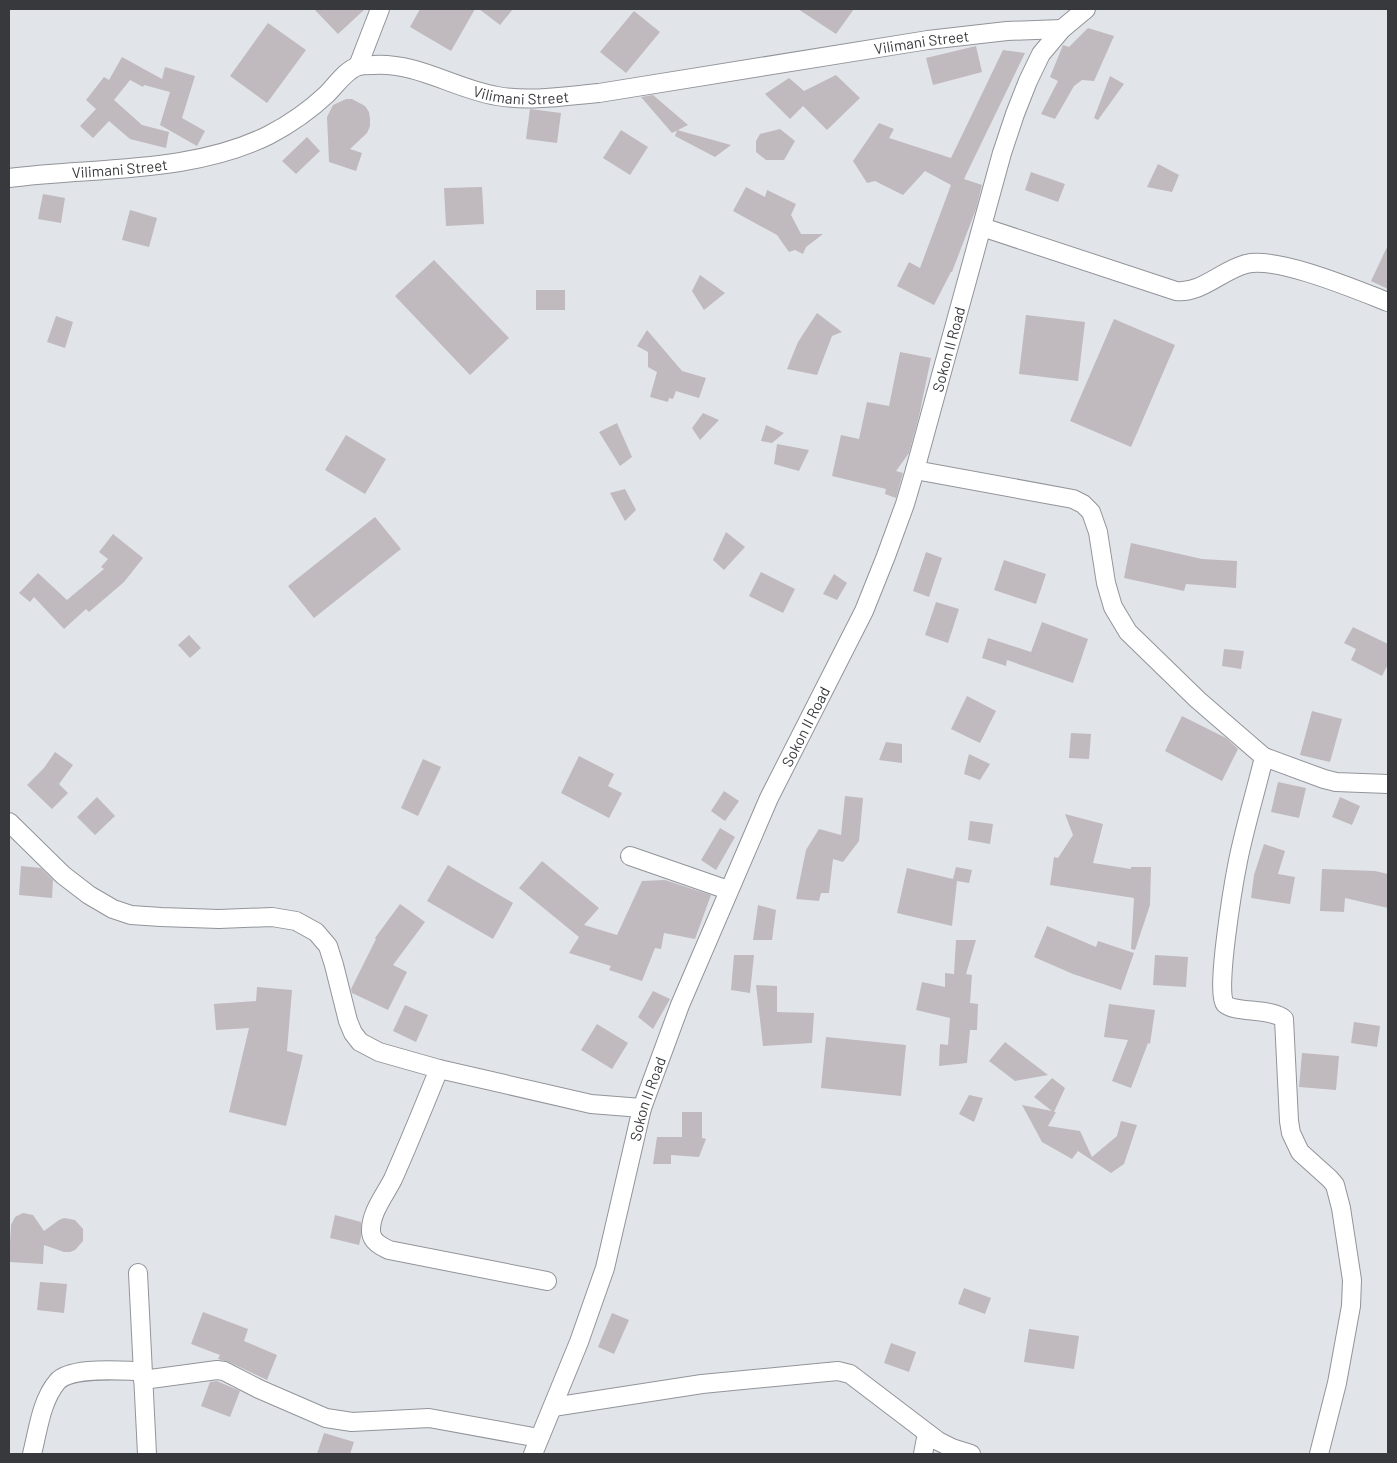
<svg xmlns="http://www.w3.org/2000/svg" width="1397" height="1463" font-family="Barlow,sans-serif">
	<rect width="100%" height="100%" fill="#e1e5ea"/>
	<g fill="#c0b9bd">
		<polygon points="314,9 365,9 338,34"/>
		<polygon points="420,9 475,9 451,51 410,27"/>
		<polygon points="479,9 513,9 500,25"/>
		<polygon points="798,9 854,9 836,34"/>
		<polygon points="634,11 660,32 626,73 600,52"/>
		<polygon points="268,23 306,50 267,103 230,76"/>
		<polygon points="1088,28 1114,36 1094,81 1082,80 1074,86 1055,119 1041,114 1058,81 1050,77 1063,45 1069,47"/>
		<polygon points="976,46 982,72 933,85 926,58"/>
		<polygon points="1003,50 1025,53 964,179 982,185 976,209 952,272 951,272 934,305 897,286 909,262 920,268 951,185 925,171 903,195 875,181 867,183 853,161 879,123 894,129 889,138 951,158"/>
		<polygon points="122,57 162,79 165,67 195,76 182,118 205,131 197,146 160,125 170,92 144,85 143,87 130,80 114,100 142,125 169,132 166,148 130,139 109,121 93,138 80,126 96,109 86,100 104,77 109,80"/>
		<polygon points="836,75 860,98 827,130 803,106 790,119 765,94 789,78 804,91"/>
		<polygon points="1110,76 1124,84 1098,120 1094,118"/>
		<polygon points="653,95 688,125 672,133 641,97"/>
		<polygon points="346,99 352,99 365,106 369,112 370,119 370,126 367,133 350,149 362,153 356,171 329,162 327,117 333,105"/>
		<polygon points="530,109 561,113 557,143 526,139"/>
		<polygon points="780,129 795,141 784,160 766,160 756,152 756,141 760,134"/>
		<polygon points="621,130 648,147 630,175 603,158"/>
		<polygon points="677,130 731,145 715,157 675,136"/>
		<polygon points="307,137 320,151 296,174 282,161"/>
		<polygon points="1158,164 1179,175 1172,192 1147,187"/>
		<polygon points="1031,172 1065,184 1058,202 1025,190"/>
		<polygon points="482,187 484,224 446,226 444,188"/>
		<polygon points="746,187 765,197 767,190 796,204 791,215 801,234 823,234 806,247 803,254 795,250 789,252 777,235 733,211"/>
		<polygon points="43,194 65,198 61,223 38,219"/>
		<polygon points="130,210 157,218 149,247 122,240"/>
		<polygon points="1388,245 1388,289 1371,281"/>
		<polygon points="434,260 509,338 470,375 395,296"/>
		<polygon points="700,275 725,293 704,310 692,291"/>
		<rect x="536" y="290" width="29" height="20"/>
		<polygon points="817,313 842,332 832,336 817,375 787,369 798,342"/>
		<polygon points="1026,315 1085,322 1078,381 1019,374"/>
		<polygon points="56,316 73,322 65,348 47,342"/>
		<polygon points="1114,319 1175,345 1131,447 1070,421"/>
		<polygon points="647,330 682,371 706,378 699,398 676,391 673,399 669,398 668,402 650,397 657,372 648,367 648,352 637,346"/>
		<polygon points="900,352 931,358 919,416 909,453 896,471 903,473 896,498 885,494 886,489 832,476 841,435 859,439 867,402 889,406"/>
		<polygon points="703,413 719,420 700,440 692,428"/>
		<polygon points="617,423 632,457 620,466 599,432"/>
		<polygon points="766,425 784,433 772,443 761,441"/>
		<polygon points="346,435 386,459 365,494 325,470"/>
		<polygon points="777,444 809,450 799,471 774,464"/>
		<polygon points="625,489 636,510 625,521 610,493"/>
		<polygon points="375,517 401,549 314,618 288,586"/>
		<polygon points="726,532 745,547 724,570 713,560"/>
		<polygon points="113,534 143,558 124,582 89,612 86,609 64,629 34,597 30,602 19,593 38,573 67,600 104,569 101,567 108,559 99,552"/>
		<polygon points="1131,543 1202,559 1237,561 1236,588 1186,584 1184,591 1124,578"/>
		<polygon points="926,552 942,558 929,597 913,591"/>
		<polygon points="1004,560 1046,574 1036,604 994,590"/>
		<polygon points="761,572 795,589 783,613 749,596"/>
		<polygon points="834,574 847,583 837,600 823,594"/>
		<polygon points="936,602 959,609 948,643 925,635"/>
		<polygon points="1042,622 1088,639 1073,683 1007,660 1006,666 982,658 988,638 1031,652"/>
		<polygon points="1353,627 1388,644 1388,664 1382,676 1351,660 1356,649 1344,643"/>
		<polygon points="189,635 201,648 190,658 178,645"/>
		<polygon points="1224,649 1244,651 1241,669 1222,666"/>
		<polygon points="967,696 996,711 980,743 951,729"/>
		<polygon points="1312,711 1342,719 1330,762 1300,755"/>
		<polygon points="1182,716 1226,738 1238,749 1222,781 1165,751"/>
		<polygon points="1071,733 1091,734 1089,759 1069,758"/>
		<polygon points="886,742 902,744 902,763 879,760"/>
		<polygon points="55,752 73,765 59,784 68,793 52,809 27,785 44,768"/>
		<polygon points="969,754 990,764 980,780 964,774"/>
		<polygon points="579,756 614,774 608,786 622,793 609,818 561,793"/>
		<polygon points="423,759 441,767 418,816 401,808"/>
		<polygon points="1278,782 1306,788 1299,818 1271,812"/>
		<polygon points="724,791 739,801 725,821 711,811"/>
		<polygon points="845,796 863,798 859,841 843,862 833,859 829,893 821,893 819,901 796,899 806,850 819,829 841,835"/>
		<polygon points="97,797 115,816 95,835 77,817"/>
		<polygon points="1340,797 1360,806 1352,825 1332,817"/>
		<polygon points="1065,814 1103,824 1093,863 1131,869 1131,867 1151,867 1150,905 1135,950 1131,949 1134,898 1050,885 1054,857 1058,858 1073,835"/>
		<polygon points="970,821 993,824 990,844 968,840"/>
		<polygon points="720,828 735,837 716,870 701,860"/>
		<polygon points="1264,844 1285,851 1278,874 1295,877 1290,904 1251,898 1254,875"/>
		<polygon points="542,861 599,908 584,925 617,935 642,881 665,880 711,895 695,939 664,933 661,949 655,948 642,981 609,970 611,966 569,953 579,937 519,888"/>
		<polygon points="448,865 513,903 493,939 427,901"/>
		<polygon points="21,866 41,868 53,880 52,898 19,895"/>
		<polygon points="956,867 972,870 969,883 957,881 952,926 897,913 907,868 953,879"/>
		<polygon points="1322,869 1375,871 1388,874 1388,908 1345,898 1344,912 1320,911"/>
		<polygon points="400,904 425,922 393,965 407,972 388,1010 352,993 351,989 376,939 375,938"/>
		<polygon points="758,905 776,910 772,940 753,940"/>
		<polygon points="1047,926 1096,947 1098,941 1134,953 1121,990 1073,974 1034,957"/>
		<polygon points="956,940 976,940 966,974 972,975 970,1003 978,1004 977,1030 970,1030 967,1063 939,1066 940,1044 948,1045 950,1018 916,1010 922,982 945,987 945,973 954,974"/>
		<polygon points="734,955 754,955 750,993 731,990"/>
		<polygon points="1155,955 1188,957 1186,987 1153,985"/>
		<polygon points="756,985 777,986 777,1012 814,1013 812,1043 763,1046"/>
		<polygon points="257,987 292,990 287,1051 303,1055 286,1126 229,1112 249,1028 216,1030 214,1004 256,1001"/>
		<polygon points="653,991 670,999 653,1029 638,1017"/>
		<polygon points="1109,1004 1155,1010 1150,1044 1148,1043 1131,1088 1112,1081 1128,1040 1104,1037"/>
		<polygon points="405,1005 428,1015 416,1042 393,1031"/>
		<polygon points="1354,1022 1380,1026 1377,1047 1351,1043"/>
		<polygon points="597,1024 628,1043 612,1069 581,1050"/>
		<polygon points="826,1037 906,1045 901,1096 821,1088"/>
		<polygon points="1005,1042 1048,1075 1015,1081 989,1061"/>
		<polygon points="1302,1053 1339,1056 1336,1090 1299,1087"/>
		<polygon points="1052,1078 1065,1088 1054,1112 1056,1112 1048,1126 1080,1131 1092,1157 1117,1136 1121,1121 1137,1125 1124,1164 1111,1173 1078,1151 1072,1159 1042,1142 1022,1105 1052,1111 1034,1097"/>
		<polygon points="969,1095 983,1098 974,1122 959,1114"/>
		<polygon points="682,1112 702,1112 702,1138 706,1139 699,1157 671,1155 671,1164 653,1164 657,1137 682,1137"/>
		<polygon points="23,1213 33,1215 44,1231 59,1220 64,1218 75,1220 83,1229 83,1241 75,1250 70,1252 64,1252 44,1245 43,1264 9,1262 11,1225 15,1217"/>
		<polygon points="335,1215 361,1222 361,1237 359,1245 330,1238"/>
		<polygon points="40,1282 67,1284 64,1313 37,1310"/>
		<polygon points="964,1288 991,1298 985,1314 958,1304"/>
		<polygon points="203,1312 248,1329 244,1341 277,1355 267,1380 229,1362 218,1359 220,1355 191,1344"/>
		<polygon points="612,1313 629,1320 614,1354 598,1347"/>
		<polygon points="1029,1329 1079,1336 1074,1369 1024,1362"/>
		<polygon points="891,1343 916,1352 909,1372 884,1363"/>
		<polygon points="217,1381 240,1391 230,1417 201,1406 210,1382"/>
		<polygon points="324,1433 354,1442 350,1454 317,1454"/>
	</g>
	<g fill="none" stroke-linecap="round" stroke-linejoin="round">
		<g stroke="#919499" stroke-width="20">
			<g id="minor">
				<polyline points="358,66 380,9"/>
				<path id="s1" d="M9,178C93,167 191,174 269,135C290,124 310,110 327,94C337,84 345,71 358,66C362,65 369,65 373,65C417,62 455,89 497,96C530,102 566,96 599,93L928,40L1007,31L1062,29"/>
				<path d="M982,227L1176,291C1201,294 1222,270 1246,264C1277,256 1357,290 1388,302"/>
				<polyline points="915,470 1073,499 1083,504 1091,512 1098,532 1106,583 1113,607 1128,632 1198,700 1264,757 1324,779 1336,782 1388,784"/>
				<path d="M1264,757C1256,791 1245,826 1238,861C1234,881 1215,992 1225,1004C1234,1013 1272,1008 1284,1019L1289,1121L1291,1133L1300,1152L1330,1179L1335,1185L1341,1208L1352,1280L1351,1306L1337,1383L1319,1454"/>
				<polyline points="9,822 63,875 89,895 113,909 131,915 161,917 219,919 272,917 296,921 316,932 328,946 334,965 348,1021 353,1033 360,1042 379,1052 439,1069 591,1104 642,1108"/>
				<polyline points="630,856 728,890"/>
				<path d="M439,1069C424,1106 409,1143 393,1179C385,1195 370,1213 371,1232C372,1242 381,1246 389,1250L547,1281"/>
				<polyline points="138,1273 147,1454"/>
				<polyline points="143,1380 217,1370 224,1371 259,1389 326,1418 352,1422 429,1418 539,1438"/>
				<polyline points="553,1407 702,1384 838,1371 850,1374 938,1441 952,1448 971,1454"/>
				<path d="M32,1454C38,1431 41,1401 57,1382C70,1366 122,1371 142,1371"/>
				<path id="s2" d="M533,1454L579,1342L605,1268L642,1108L680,1005L769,798L864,611L886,556L905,504L915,470L1002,153L1015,114L1028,81L1041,54L1062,29L1086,9"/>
				<polyline points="923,1454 927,1433"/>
			</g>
		</g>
		<use href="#minor" stroke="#fff" stroke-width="18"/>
	</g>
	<g text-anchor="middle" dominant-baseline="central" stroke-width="5" stroke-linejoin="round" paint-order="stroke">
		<g font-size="15" fill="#38393c" stroke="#eff2f8">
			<text stroke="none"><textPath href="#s1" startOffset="951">Vilimani Street</textPath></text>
			<text stroke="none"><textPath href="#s1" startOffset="546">Vilimani Street</textPath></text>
			<text stroke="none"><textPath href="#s1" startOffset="111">Vilimani Street</textPath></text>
			<text stroke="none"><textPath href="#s2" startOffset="1184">Sokon II Road</textPath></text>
			<text stroke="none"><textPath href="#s2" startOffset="779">Sokon II Road</textPath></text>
			<text stroke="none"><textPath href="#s2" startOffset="374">Sokon II Road</textPath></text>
		</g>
	</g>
	<rect width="1397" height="1463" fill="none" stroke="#38393c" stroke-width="20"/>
</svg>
